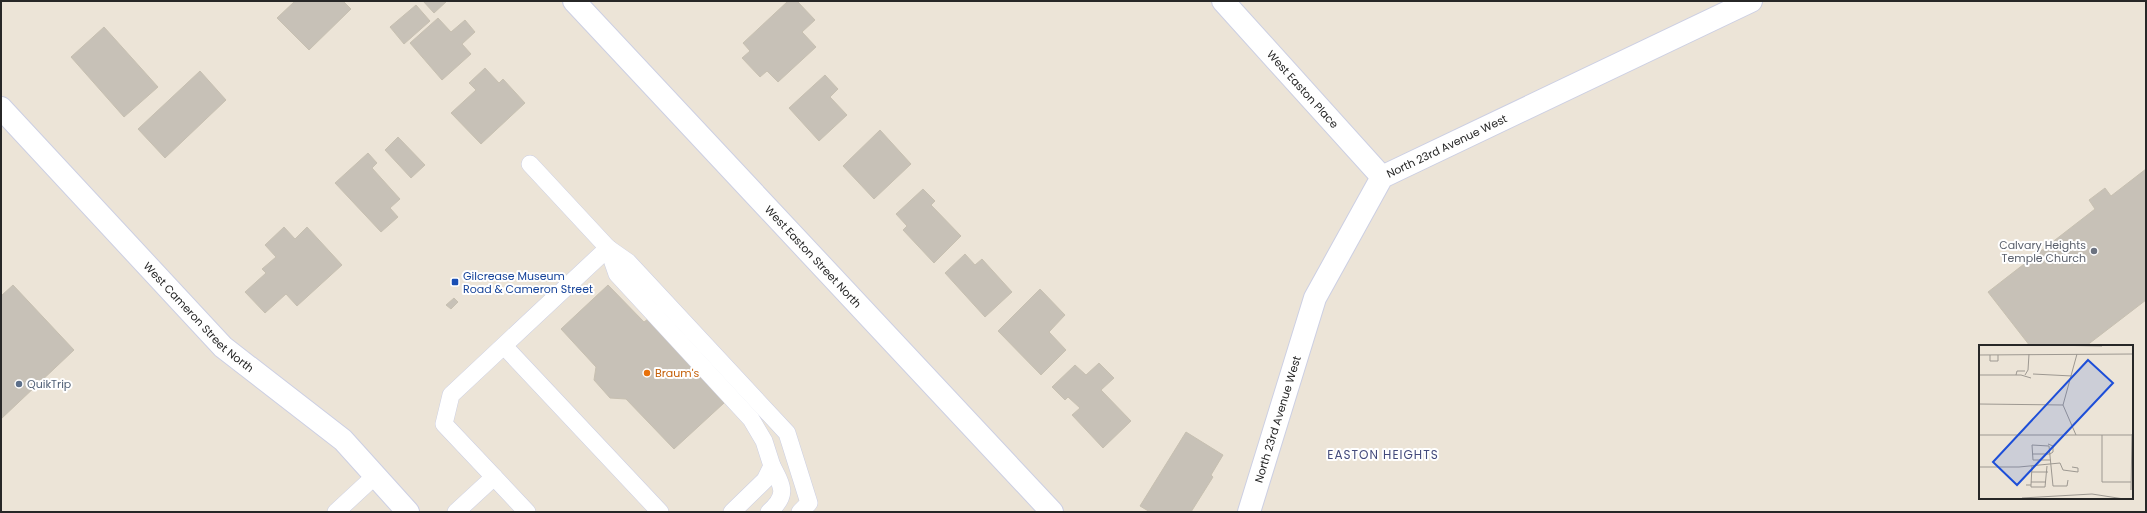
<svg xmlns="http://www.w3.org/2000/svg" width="2147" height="513" font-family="Poppins,sans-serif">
	<rect width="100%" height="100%" fill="#ece4d7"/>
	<g fill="#c7c1b7" stroke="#c7c0b1">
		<polygon points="295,1 343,1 351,9 309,50 277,18"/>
		<polygon points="423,1 447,1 434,13"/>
		<polygon points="788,1 797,1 815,20 802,32 816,47 778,82 767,71 760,77 742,58 750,51 743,43"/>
		<polygon points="416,5 430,21 404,44 390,27"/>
		<polygon points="438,18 451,32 465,20 475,32 462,44 471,54 442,80 410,43"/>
		<polygon points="104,27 158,87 124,117 71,57"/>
		<polygon points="485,68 499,83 503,79 525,103 481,144 451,113 476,90 469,83"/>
		<polygon points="200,71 226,100 165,158 138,129"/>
		<polygon points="825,75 838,89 830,97 847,115 819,141 789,108"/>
		<polygon points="880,130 911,164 874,199 843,166"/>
		<polygon points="398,137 425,165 411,178 385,150"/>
		<polygon points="368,153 377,163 372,168 400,199 390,208 398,217 381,232 335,183"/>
		<polygon points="2146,169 2146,300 2086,346 2030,346 1988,292 2095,209 2089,200 2105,188 2111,196"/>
		<polygon points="923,189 935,201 931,205 961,236 934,263 903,230 907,226 896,214"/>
		<polygon points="284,227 295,239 307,227 342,265 297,306 286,294 265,313 245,292 266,273 262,269 276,257 265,245"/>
		<polygon points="965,254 975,265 982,259 1012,292 985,317 945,273"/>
		<polygon points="13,285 74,350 1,419 1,296"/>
		<polygon points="608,285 644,322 648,319 724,403 674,449 626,399 610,398 594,380 596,367 561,329"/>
		<polygon points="1040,289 1065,315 1049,332 1066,350 1041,375 998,331"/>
		<polygon points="454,298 458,302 451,309 446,305"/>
		<polygon points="1099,363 1114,378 1101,390 1131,421 1103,448 1072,415 1080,408 1068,397 1065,400 1052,387 1075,365 1086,375"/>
		<polygon points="1186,432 1223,455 1211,475 1213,477 1191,512 1150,512 1140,506"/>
	</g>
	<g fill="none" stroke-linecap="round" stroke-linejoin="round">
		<g stroke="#cccfe3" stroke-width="18">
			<g id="service">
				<polyline points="530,164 608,248 628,262 787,433 809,503 800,512"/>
				<polyline points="608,248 617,274 751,419 764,441 772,466 765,480 732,512"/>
				<polyline points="504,346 660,512"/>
				<polyline points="336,512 376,475"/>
				<polyline points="456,512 494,477"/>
				<polyline points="527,512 444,424 451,395 608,248"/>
				<path d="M769,512C788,495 783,487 772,466"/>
			</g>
		</g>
		<g stroke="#cccfe3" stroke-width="24">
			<g id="minor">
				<path id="s1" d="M574,1L1052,512"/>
				<path id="s2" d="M1223,1L1382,177"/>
				<path id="s3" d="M1,108L223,347L343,440L408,512"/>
				<path id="s4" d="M1249,512L1315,298L1382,177L1751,1"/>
			</g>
		</g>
		<use href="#service" stroke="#fff" stroke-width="17"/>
		<use href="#minor" stroke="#fff" stroke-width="22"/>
	</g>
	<circle fill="#6b7280" stroke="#fff" stroke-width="1.5" cx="2094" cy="251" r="4"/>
	<rect fill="#1a4fb4" stroke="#fff" stroke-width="1.5" x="451" y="278" width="8" height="8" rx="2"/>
	<circle fill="#e8710a" stroke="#fff" stroke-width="1.5" cx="647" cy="373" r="4"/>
	<circle fill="#5c6f8a" stroke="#fff" stroke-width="1.5" cx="19" cy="384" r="4"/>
	<g text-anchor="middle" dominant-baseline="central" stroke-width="4" stroke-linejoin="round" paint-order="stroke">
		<g font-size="11" fill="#272727" stroke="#fff">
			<text stroke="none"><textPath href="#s2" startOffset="119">West Easton Place</textPath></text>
			<text stroke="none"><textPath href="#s4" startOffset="434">North 23rd Avenue West</textPath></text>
			<text stroke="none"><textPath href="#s1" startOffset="350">West Easton Street North</textPath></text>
			<text stroke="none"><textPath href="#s3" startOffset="288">West Cameron Street North</textPath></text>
			<text stroke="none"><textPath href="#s4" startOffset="97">North 23rd Avenue West</textPath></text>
		</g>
		<g font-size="11" fill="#5b616d" stroke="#fff" text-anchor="end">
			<text x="2086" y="245">Calvary Heights<tspan x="2086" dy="13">Temple Church</tspan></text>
		</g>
		<g font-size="11" fill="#164399" stroke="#fff" text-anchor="start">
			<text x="463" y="276">Gilcrease Museum<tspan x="463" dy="13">Road &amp; Cameron Street</tspan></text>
		</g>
		<g font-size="11" fill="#c56008" stroke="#fff" text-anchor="start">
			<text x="655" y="373">Braum's</text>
		</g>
		<g font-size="11" fill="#4e5e75" stroke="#fff" text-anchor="start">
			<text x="27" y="384">QuikTrip</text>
		</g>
		<g font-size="12" letter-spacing="1" fill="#444b7c" stroke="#fff">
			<text x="1383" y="454">EASTON HEIGHTS</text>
		</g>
	</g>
	<g transform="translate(1979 345)">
		<rect width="154" height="154" fill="#ece4d7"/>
		<path fill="none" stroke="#9d9891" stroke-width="1" d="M67,0L123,1M0,10L154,9M11,10V16H19V10M54,29L93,31M0,30H42L52,33M37,30L38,26H46M46,30L49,25L50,9M0,59L84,60M0,90H154M97,90L84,60L98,9M123,90V137H152M69,99L74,101V107L71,109M53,100L70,101L74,141H88L89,135M53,100L54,115H72M53,109H71M0,122H40L81,118L84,125L99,127V123L93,122M53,127H69M52,137H67M47,140H52V142H66L68,121M52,140L53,121M152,145L153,89M43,153L113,149L145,154"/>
		<path fill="#1d4ed8" fill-opacity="0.15" stroke="#1d4ed8" stroke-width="2" d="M109,15L134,38L38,140L14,117Z"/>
		<rect width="154" height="154" fill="none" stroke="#272727" stroke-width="2"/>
	</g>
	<rect width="2147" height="513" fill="none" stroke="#272727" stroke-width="4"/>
</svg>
